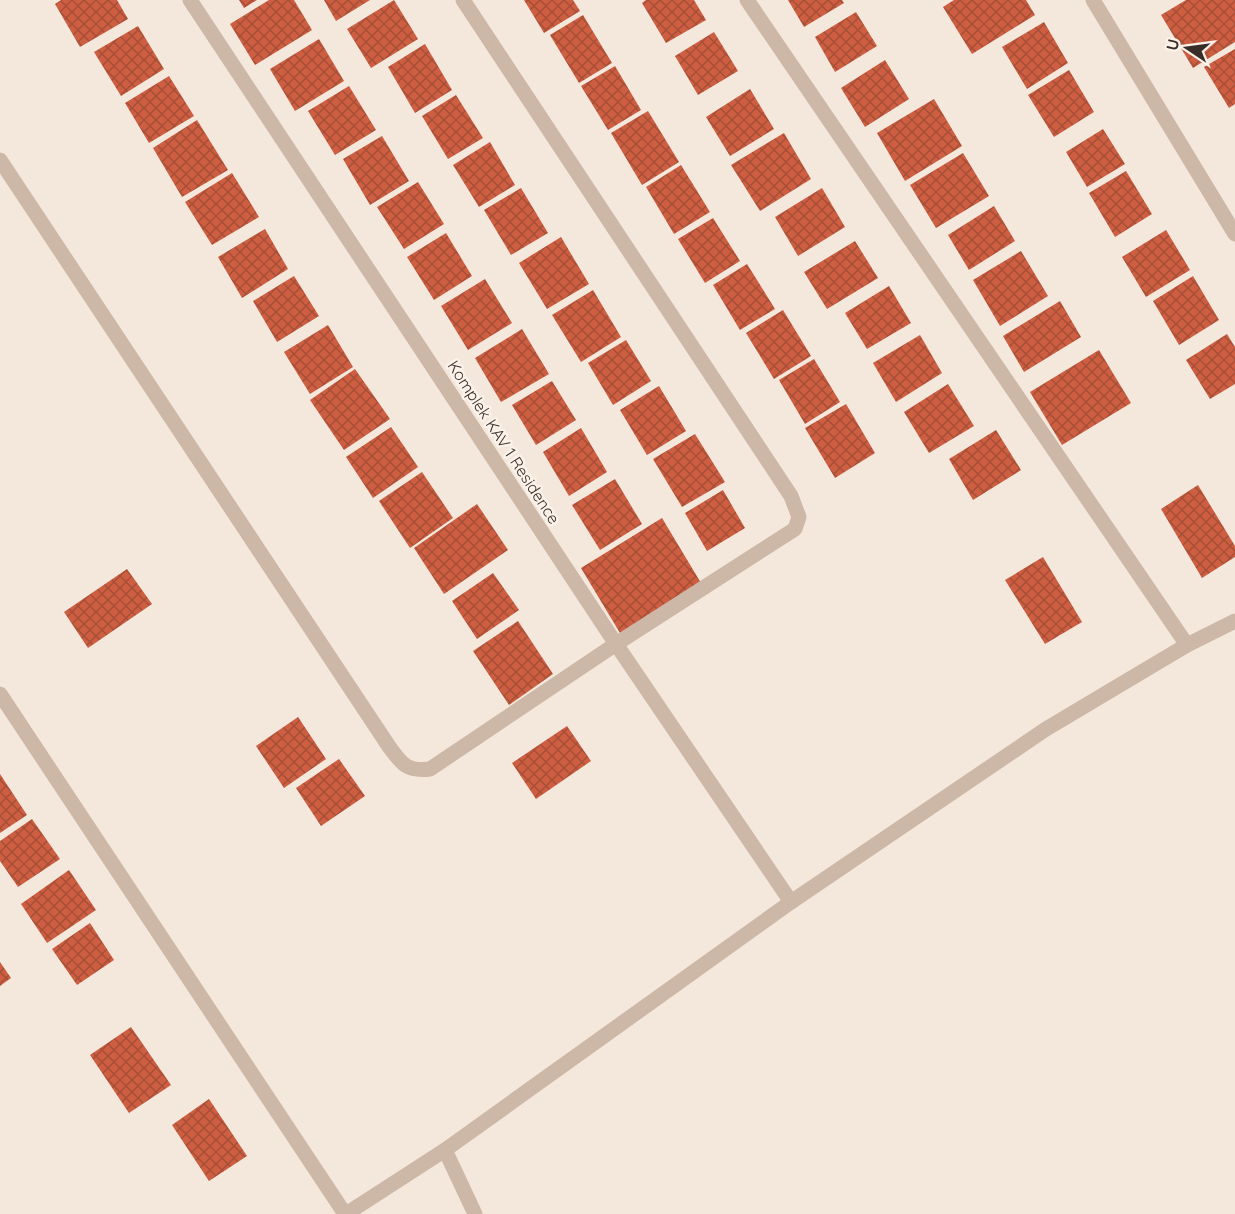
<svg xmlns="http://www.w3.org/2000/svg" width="1235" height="1214" font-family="Quicksand,sans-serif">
	<defs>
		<pattern id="building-cross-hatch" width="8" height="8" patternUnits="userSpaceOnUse" patternTransform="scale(1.5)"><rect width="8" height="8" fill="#cd5e41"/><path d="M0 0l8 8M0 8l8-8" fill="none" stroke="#a74e36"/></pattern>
	</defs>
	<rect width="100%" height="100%" fill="#f4e8dd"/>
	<g fill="url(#building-cross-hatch)">
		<polygon points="61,0 117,0 128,19 80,47 55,4"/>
		<polygon points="239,0 257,0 244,8"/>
		<polygon points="269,0 294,0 312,30 255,65 230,24"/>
		<polygon points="324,0 370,0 336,21"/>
		<polygon points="394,0 418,39 371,68 347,29"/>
		<polygon points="524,0 573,0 580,11 544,33"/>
		<polygon points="646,0 694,0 706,20 666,43 642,3"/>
		<polygon points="788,0 842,0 844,3 804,27"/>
		<polygon points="954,0 1026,0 1035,15 972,54 943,7"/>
		<polygon points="1186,0 1235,0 1235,42 1193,68 1161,15"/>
		<polygon points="856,12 877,46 835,72 815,37"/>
		<polygon points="583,15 612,63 579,83 550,35"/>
		<polygon points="1044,22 1068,63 1027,89 1002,47"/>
		<polygon points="138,26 164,69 121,96 94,52"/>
		<polygon points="714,32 738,71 698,95 675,56"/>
		<polygon points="319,39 344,81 295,111 270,69"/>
		<polygon points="425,44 452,90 415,113 388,67"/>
		<polygon points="1235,49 1235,104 1229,108 1204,67"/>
		<polygon points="885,60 909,99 865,127 841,88"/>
		<polygon points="615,66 641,110 608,130 581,86"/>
		<polygon points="1069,70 1094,112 1054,137 1028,95"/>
		<polygon points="169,76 194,116 149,143 125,103"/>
		<polygon points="349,86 376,130 335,155 308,111"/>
		<polygon points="750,89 774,129 730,156 706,117"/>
		<polygon points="456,95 483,138 448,159 422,116"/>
		<polygon points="934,99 962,146 905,181 877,133"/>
		<polygon points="648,111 679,162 642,185 611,133"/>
		<polygon points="197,120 228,170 182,197 153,148"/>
		<polygon points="1103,129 1125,164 1087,187 1066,152"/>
		<polygon points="784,133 811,179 760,211 731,165"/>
		<polygon points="382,136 409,181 370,205 343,159"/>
		<polygon points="490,142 515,185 479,207 453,165"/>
		<polygon points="963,153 989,196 936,228 910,185"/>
		<polygon points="681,165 710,212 674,234 646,187"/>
		<polygon points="1126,171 1152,214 1115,237 1089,193"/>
		<polygon points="232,173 259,217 212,245 185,202"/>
		<polygon points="418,182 444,224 404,249 377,207"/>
		<polygon points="521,188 548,233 511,255 484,210"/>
		<polygon points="822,188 845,227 798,256 775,217"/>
		<polygon points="994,206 1015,241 969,270 948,235"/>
		<polygon points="713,218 740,261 705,283 678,239"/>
		<polygon points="265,229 288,269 242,298 218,257"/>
		<polygon points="1166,230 1190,270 1146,297 1122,257"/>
		<polygon points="446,233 472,276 434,300 407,257"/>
		<polygon points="561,237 589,284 547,309 519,263"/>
		<polygon points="855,241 878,278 827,309 804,272"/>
		<polygon points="1021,251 1048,296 1000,326 973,280"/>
		<polygon points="747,264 775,309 740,330 713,285"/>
		<polygon points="294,276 319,316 277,342 253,301"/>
		<polygon points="1193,276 1219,320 1179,345 1153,301"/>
		<polygon points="485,279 512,323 468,350 441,306"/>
		<polygon points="889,286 911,323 867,349 845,313"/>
		<polygon points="593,290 621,337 581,362 552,315"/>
		<polygon points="1060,301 1081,337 1024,372 1003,336"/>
		<polygon points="783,310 811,356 774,379 746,333"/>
		<polygon points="328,325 353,367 310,394 284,352"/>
		<polygon points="522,329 549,374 501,402 475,358"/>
		<polygon points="1227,334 1235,347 1235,384 1210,399 1186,360"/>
		<polygon points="920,335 942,373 896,402 873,363"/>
		<polygon points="626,340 651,381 613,405 588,363"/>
		<polygon points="1099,350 1131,403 1062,445 1030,392"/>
		<polygon points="814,359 840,402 805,424 779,380"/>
		<polygon points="355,369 390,419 344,450 310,400"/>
		<polygon points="552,381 576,420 536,445 512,405"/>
		<polygon points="948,384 974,426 929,453 904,412"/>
		<polygon points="659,386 686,431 647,455 620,410"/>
		<polygon points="846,404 875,453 835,478 805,428"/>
		<polygon points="391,427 418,467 373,498 346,457"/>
		<polygon points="581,428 607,472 569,496 543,452"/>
		<polygon points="996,430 1021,470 973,500 949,459"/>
		<polygon points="695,434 725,482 682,507 653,459"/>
		<polygon points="422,472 453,518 410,548 379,501"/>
		<polygon points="615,479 642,524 600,550 572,505"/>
		<polygon points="1198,485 1235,546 1235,557 1202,578 1161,509"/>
		<polygon points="723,490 745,528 707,551 685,513"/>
		<polygon points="477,504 508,550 444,594 414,548"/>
		<polygon points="662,518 701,583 620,633 581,568"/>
		<polygon points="1043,557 1082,622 1045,644 1005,580"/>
		<polygon points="127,569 152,604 88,648 64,612"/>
		<polygon points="493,573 519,610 477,639 452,601"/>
		<polygon points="518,621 553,674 509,705 473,651"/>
		<polygon points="298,717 326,759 284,788 256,746"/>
		<polygon points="567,726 591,761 536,799 512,763"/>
		<polygon points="339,759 365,796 321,826 296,788"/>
		<polygon points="0,774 27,815 0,833"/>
		<polygon points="32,819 60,859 18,887 0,861 0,841"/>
		<polygon points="69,870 96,910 47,943 21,904"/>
		<polygon points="90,923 114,960 77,985 52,949"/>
		<polygon points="0,962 11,978 0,986"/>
		<polygon points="131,1027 171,1085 129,1113 90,1055"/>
		<polygon points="209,1099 247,1156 209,1181 172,1125"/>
	</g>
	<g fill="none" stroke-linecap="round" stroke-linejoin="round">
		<g stroke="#cdb7a7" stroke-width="15">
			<polyline points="190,0 616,644 791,902"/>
			<polyline points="747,0 1187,645"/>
			<polyline points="1093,0 1235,234"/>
			<path d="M0,160L388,745C401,763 406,772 430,769L616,644L795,529L799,517L791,496L463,0"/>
			<polyline points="0,694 345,1214"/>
			<polyline points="445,1150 475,1214"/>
			<polyline points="346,1214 445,1150 791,902 1046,729 1187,645 1235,621"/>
		</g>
	</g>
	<g text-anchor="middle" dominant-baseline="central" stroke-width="5" stroke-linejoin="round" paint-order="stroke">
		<g font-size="16" fill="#392d28" stroke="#fbf2e9">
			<text transform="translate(504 442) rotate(57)">Komplek KAV 1 Residence</text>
		</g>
	</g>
	<g transform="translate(1187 48) rotate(283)" stroke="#fbf2e9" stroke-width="4.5" paint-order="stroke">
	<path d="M0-4.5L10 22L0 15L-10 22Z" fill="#392d28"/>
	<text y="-9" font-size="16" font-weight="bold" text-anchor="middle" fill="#392d28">U</text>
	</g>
</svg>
